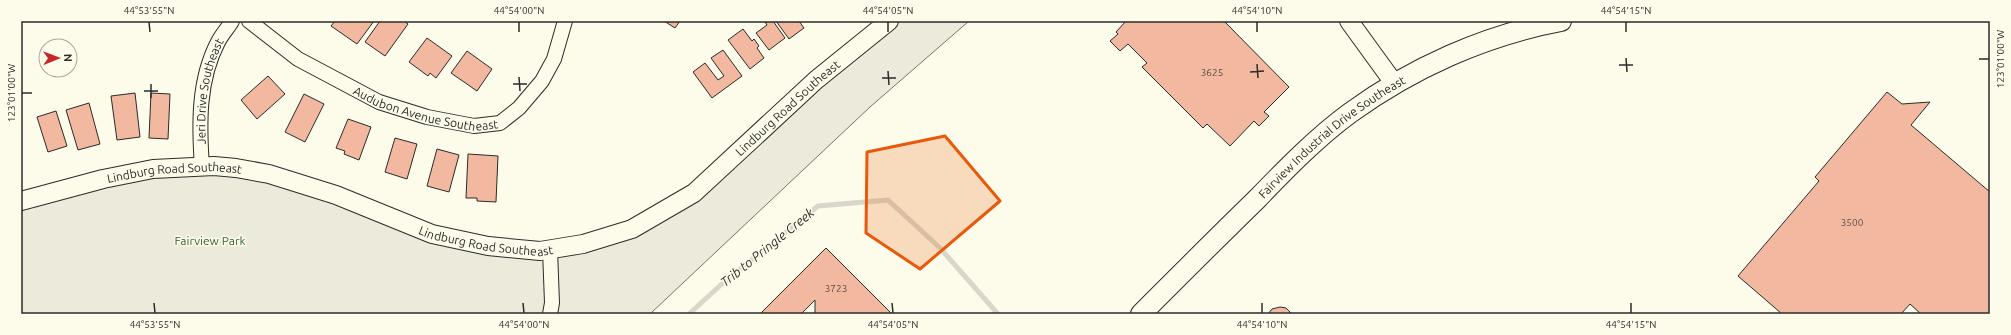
<svg xmlns="http://www.w3.org/2000/svg" width="2011" height="335" font-family="Ubuntu,sans-serif">
	<rect width="100%" height="100%" fill="#fdfbea"/>
	<polygon fill="#ecebdb" stroke="#74746e" points="889,21 969,21 870,107 650,314 21,314 21,201 214,166 432,234 539,251 672,207"/>
	<g fill="none" stroke-linecap="round" stroke-linejoin="round">
		<polyline stroke="#d8d7c9" stroke-width="5" points="689,314 724,282 818,206 888,200 940,248 998,314"/>
	</g>
	<g fill="#f2b8a0" stroke="#2b2b2b">
		<polygon points="335,21 374,21 357,44 331,26"/>
		<polygon points="380,21 404,21 408,24 385,56 365,42"/>
		<polygon points="664,21 680,21 675,28"/>
		<polygon points="773,21 785,38 769,50 756,33 767,25 765,22"/>
		<polygon points="776,21 799,21 804,28 789,39"/>
		<polygon points="1126,21 1224,21 1289,87 1264,112 1269,116 1259,126 1254,121 1230,146 1207,124 1203,128 1142,67 1147,63 1128,44 1120,51 1110,41 1118,34 1116,32"/>
		<polygon points="743,29 752,41 754,39 759,46 757,48 764,58 750,69 728,40"/>
		<polygon points="427,38 452,56 436,78 430,73 428,76 409,62"/>
		<polygon points="723,50 742,76 712,98 693,72 705,63 718,80 724,76 711,58"/>
		<polygon points="467,51 492,69 477,91 451,73"/>
		<polygon points="268,76 285,94 257,119 241,100"/>
		<polygon points="1887,92 1902,104 1930,102 1911,125 1990,192 1990,314 1921,314 1910,304 1901,314 1782,314 1738,276 1819,181 1815,177"/>
		<polygon points="135,93 140,137 117,140 111,96"/>
		<polygon points="151,93 170,94 168,139 149,138"/>
		<polygon points="304,94 324,104 305,142 285,132"/>
		<polygon points="89,103 100,144 78,150 66,110"/>
		<polygon points="56,111 67,146 48,152 37,117"/>
		<polygon points="348,119 371,127 359,160 344,154 345,151 336,148"/>
		<polygon points="395,138 417,144 407,179 385,172"/>
		<polygon points="437,149 459,155 449,192 427,186"/>
		<polygon points="468,154 498,156 496,202 477,201 477,198 466,198"/>
		<polygon points="826,248 892,314 815,314 815,300 801,314 760,314"/>
		<polygon points="1280,307 1286,308 1292,314 1268,314 1272,309"/>
	</g>
	<g fill="none" stroke-linecap="round" stroke-linejoin="round">
		<g stroke="#2b2b2b" stroke-width="16">
			<g id="minor">
				<path id="s1" d="M249,21L298,59L379,102L427,117L474,126L500,123L519,108L542,81L554,59L565,21"/>
				<path id="s2" d="M202,167C199,125 198,80 218,42C222,34 228,28 232,21"/>
				<polyline points="550,314 552,303 550,250"/>
			</g>
		</g>
		<g stroke="#2b2b2b" stroke-width="20">
			<g id="tertiary">
				<polyline points="1349,21 1394,83"/>
				<path id="s3" d="M21,201L103,179L153,169L214,166L236,168L269,174L336,195L432,234L488,246L540,251L583,244L632,229L694,193L816,80L889,21"/>
			</g>
		</g>
		<g stroke="#2b2b2b" stroke-width="22">
			<g id="secondary">
				<path id="s4" d="M1141,314C1179,276 1218,237 1257,199C1286,169 1316,138 1350,113C1412,68 1485,35 1561,21"/>
			</g>
		</g>
		<use href="#minor" stroke="#fdfbea" stroke-width="14"/>
		<use href="#tertiary" stroke="#fdfbea" stroke-width="18"/>
		<use href="#secondary" stroke="#fdfbea" stroke-width="20"/>
	</g>
	<path fill="#e8590c" fill-opacity="0.2" stroke="#e8590c" stroke-width="3" stroke-linejoin="round" d="M945,136L1000,201L920,269L866,233L867,152Z"/>
	<path fill="none" stroke="#2b2b2b" stroke-width="1.5" d="M149,22L150,32M519,22V32M888,22V32M1257,22V32M1626,22V32M1626,58L1627,72M1979,59H1989M1257,64L1258,78M1619,65H1633M888,71L889,85M1250,72L1264,71M519,77L520,91M882,78H896M151,84V98M513,84H527M144,91H158M22,93H32M154,303L155,313M523,303L524,313M892,303L893,313M1262,303V313M1631,303V313"/>
	<g text-anchor="middle" dominant-baseline="central" stroke-width="3" stroke-linejoin="round" paint-order="stroke">
		<g font-size="10" fill="#5d4e48">
			<text x="1212" y="72">3625</text>
			<text x="1852" y="222">3500</text>
			<text x="836" y="288">3723</text>
		</g>
		<g font-size="12" fill="#2b2b2b" stroke="#fdfbea">
			<text stroke="none"><textPath href="#s2" startOffset="77">Jeri Drive Southeast</textPath></text>
			<text stroke="none"><textPath href="#s1" startOffset="201">Audubon Avenue Southeast</textPath></text>
			<text stroke="none"><textPath href="#s3" startOffset="829">Lindburg Road Southeast</textPath></text>
			<text stroke="none"><textPath href="#s4" startOffset="261">Fairview Industrial Drive Southeast</textPath></text>
			<text stroke="none"><textPath href="#s3" startOffset="157">Lindburg Road Southeast</textPath></text>
			<text stroke="none"><textPath href="#s3" startOffset="481">Lindburg Road Southeast</textPath></text>
		</g>
		<g font-size="12" fill="#34623c" stroke="#fdfbea">
			<text x="210" y="240">Fairview Park</text>
		</g>
		<g font-size="13" font-style="italic" fill="#2b2b2b" stroke="#fdfbea">
			<text transform="translate(767 247) rotate(-39)">Trib to Pringle Creek</text>
		</g>
	</g>
	<rect width="2011" height="335" fill="none" stroke="#fdfbea" stroke-width="44"/>
	<g transform="translate(58 58) rotate(89)"><circle r="19" fill="#fdfbea" stroke="#a9a89e"/>
	<path d="M0-3L7 15L0 10L-7 15Z" fill="#c62828"/>
	<text y="-6" font-size="11" font-weight="bold" text-anchor="middle" fill="#2b2b2b">N</text>
	</g>
	<rect x="22" y="22" width="1967" height="291" fill="none" stroke="#2b2b2b" stroke-width="1.5"/>
	<g font-size="10" text-anchor="middle" fill="#2b2b2b">
		<text x="149" y="14">44°53'55"N</text>
		<text x="519" y="14">44°54'00"N</text>
		<text x="888" y="14">44°54'05"N</text>
		<text x="1257" y="14">44°54'10"N</text>
		<text x="1626" y="14">44°54'15"N</text>
		<text transform="translate(2000 59) rotate(-90)" y="4">123°01'00"W</text>
		<text transform="translate(11 93) rotate(-90)" y="4">123°01'00"W</text>
		<text x="155" y="328">44°53'55"N</text>
		<text x="524" y="328">44°54'00"N</text>
		<text x="893" y="328">44°54'05"N</text>
		<text x="1262" y="328">44°54'10"N</text>
		<text x="1631" y="328">44°54'15"N</text>
	</g>
</svg>
